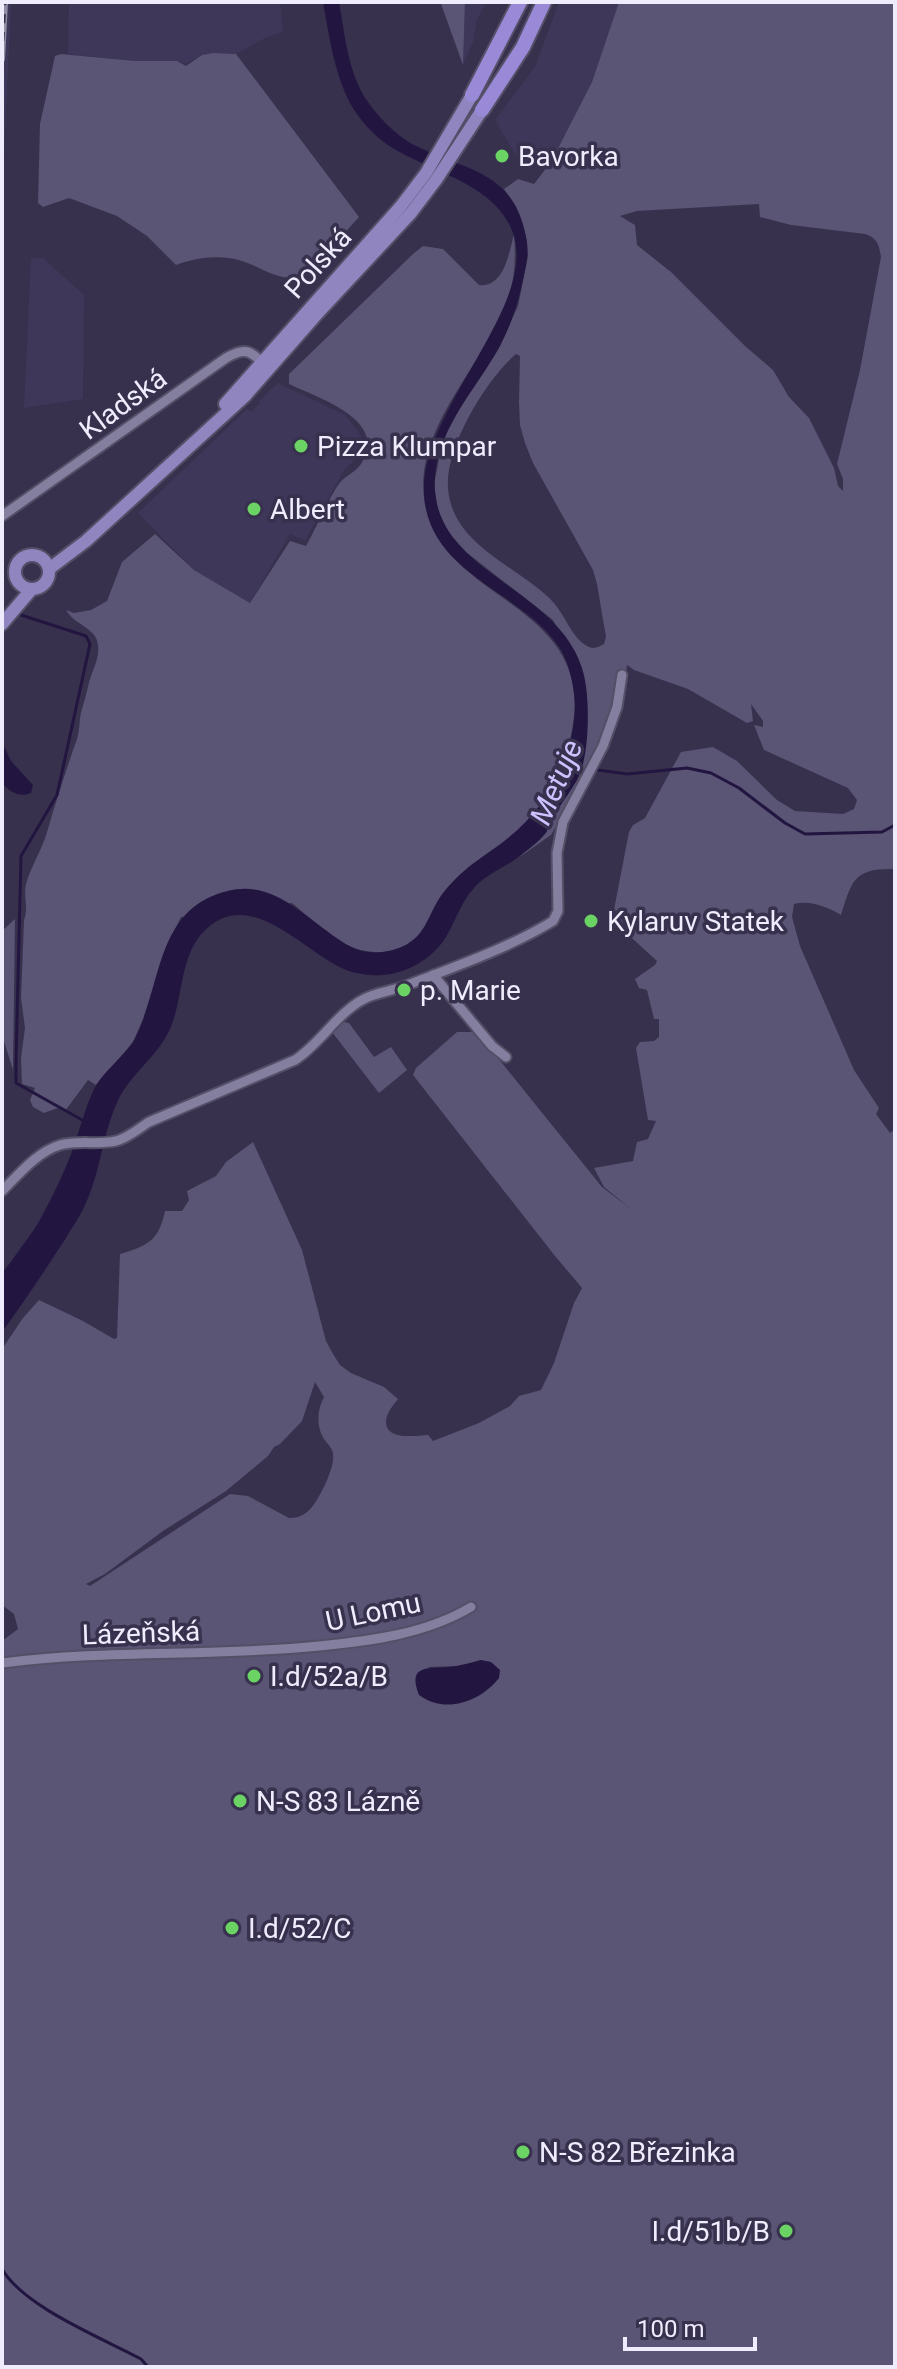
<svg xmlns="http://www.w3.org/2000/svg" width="897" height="2369" font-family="Roboto,sans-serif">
	<rect width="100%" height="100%" fill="#37314d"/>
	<g fill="#3e375a">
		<polygon points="2,2 11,2 2,198"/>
		<polygon points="69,2 280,2 283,32 267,37 236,54 213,53 202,55 185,64 177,61 135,61 68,54"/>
		<polygon points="465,2 487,2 477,19 473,42 463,65"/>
		<polygon points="559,2 619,2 592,82 551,162 518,159 495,120 535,67"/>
		<polygon points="31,258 43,258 84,295 83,399 24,408"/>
		<polygon points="278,383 345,415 357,430 362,438 361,448 358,457 344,470 305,541 290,534 250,603 194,570 138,513 247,409 252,411 260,403 259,401"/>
	</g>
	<g fill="#5a5475" fill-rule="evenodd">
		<polygon points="440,2 465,2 463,65 441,4"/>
		<path d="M619,2H895V869C854,868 852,880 841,915C827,907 811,900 794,904L792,917L800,946L854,1070L879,1108L876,1114L890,1133L895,1129V2367H2V1641L18,1629L14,1614L2,1605V1349L23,1318L39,1300L83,1321L114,1339L117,1338L120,1254C148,1246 159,1240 165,1211H182L189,1200L187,1191L216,1176L226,1162L253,1142L302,1250L326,1341L333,1354L340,1365L351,1373L384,1387L398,1399C395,1403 389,1410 387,1416C380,1441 414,1436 428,1435L433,1441L479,1423L510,1406L519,1396L541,1390L554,1363L574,1303L582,1288L555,1256L413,1075L416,1068L457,1032H477L602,1187L631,1209L604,1187L594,1168L633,1161L637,1142L648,1139L656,1121L648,1120L636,1048L640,1042L654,1041L659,1037V1019H654L647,990L639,988L635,979L655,965L657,961L612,920L629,832L633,825L645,818L681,752L713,747L737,761L777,800L795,811L843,814L854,809L857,800L848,788L764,750L754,725L763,727V721L751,704L753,721L747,723L688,689L634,670L627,665L623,708L551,835L518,858L546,833L551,819L577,780L583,765L587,693L553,620L466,552L448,532L438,510L434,485L439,459L447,432L462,404L498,349L518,306L528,256L526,236L516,207L504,189L518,179L534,184L551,162L592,82ZM759,204L760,217L791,225L865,234C877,238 879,244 881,257L860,370L837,464L843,479V491L838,486L834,468L809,418L789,397L773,370L745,346L671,272L637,245L635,225L620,216L637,211ZM516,354L520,356L519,402L520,425L525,443L533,463L593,570L597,584L606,637L604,644C598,647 594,650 587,646C572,638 565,615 553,602C519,566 452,546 448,488C445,447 486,380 516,354ZM315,1382L324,1397C317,1409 316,1427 324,1439C328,1445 333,1448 333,1455C335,1468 317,1505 307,1512C301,1517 295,1518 289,1518L248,1496L230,1494L90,1586L86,1584L105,1574L163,1531L226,1491L268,1456L274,1447L280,1444L302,1421ZM481,1660L499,1678C485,1695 470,1703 448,1704L428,1667L462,1666Z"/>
		<path d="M213,53L236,54L359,217L331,248L311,260L306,276C279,282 269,271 245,262C222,254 198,257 176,265L147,236L117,216L69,198L43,207L38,203L40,124L55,56L61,54L135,61H177L186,66L202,55Z"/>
		<path d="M514,234C516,259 515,281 506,305C482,367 416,426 424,498C435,599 585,599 574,716C571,748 559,780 541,806C522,835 487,850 462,873C455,879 447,887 442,895C434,906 431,921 421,932C418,936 414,942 409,945C390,955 363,954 345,944C326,934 309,917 292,903L181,917L165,950L143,1019L133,1042L96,1085L88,1080L65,1111L58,1108L44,1113L33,1107L30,1100L35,1088L22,1084L21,1058L25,1028L21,998L24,920C29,907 23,896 26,884C31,866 42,850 47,832C56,801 66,770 77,739C80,729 79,718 82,709C86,697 88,684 92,673C96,663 99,656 98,645C97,628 73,624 66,610L74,613L91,610L107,601L122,562L155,534L194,570L250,603L290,541L306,546C317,526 326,504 338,485C344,476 355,473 361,464C390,420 318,398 289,384V374L413,254L423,246L443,249L479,285C504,288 509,253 514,234Z"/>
		<polygon points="15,919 13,1070 2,1035 2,931"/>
		<polygon points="344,1022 349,1023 374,1057 391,1047 407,1070 379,1093 332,1032"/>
	</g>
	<g fill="#221640">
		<path d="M323,2H339C345,35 348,74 368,102C379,118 399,138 416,146C467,171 514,171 526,237C529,250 527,262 524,275C519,300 512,323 500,346C475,392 431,434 435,491C442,583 582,590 587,696C589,719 588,760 577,780C571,791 563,801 556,812C553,817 551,823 548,829C543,839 530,848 521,855C507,867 487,873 474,888C461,902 456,920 446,937C433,958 408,973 383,975C372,976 356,974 346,970C305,953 256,891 211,925C178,950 185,995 170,1029C157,1058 128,1075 116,1105C102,1137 100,1174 85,1205C80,1217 72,1227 66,1238C45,1270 25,1301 2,1332C2,1319 0,1286 2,1275C4,1269 9,1265 13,1259C23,1244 36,1229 44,1212C56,1190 67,1166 75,1143C81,1125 86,1106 94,1089C103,1072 120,1060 131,1045C136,1038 140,1028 143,1020C159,978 162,920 208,898C259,874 287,901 327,931C339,940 352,950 368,952C378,953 387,952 396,949C427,939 426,916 443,893C449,886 456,878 463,872C476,860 494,850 508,838C548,806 573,759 575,707C575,688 569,660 557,644C517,589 427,573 424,492C421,407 544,300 511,228C490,181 426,171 388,145C373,135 358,118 350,103C334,72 329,35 323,2Z"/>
		<path d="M2,742L11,761L33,785L31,793C19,798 10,792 2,783Z"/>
		<path d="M481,1660L491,1662L500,1670L499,1678C480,1701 446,1715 419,1695C407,1664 428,1669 448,1667C459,1666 470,1663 481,1660Z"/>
	</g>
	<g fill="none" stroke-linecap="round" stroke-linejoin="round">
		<g stroke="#221640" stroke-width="3">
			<polyline points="21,615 86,636 90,644 57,795 21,856 16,1060 16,1083 84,1121"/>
			<polyline points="598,770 627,774 687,768 711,773 739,788 785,823 805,834 882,832 895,825"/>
			<path d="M2,2269C24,2307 102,2338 141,2359L148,2367"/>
		</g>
		<g stroke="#544f67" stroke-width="13">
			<g id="minor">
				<path d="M2,516L226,358C245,347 250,350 265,365"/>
				<polyline points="433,975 492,1046 506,1057"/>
				<path d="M2,1191C19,1174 37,1152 60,1145C78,1140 98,1145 116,1141C128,1138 138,1129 149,1122L295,1060C321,1043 337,1013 364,999C377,992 392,991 405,986C454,967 509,948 553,921L558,911L557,853L563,822L603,746L617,707L622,675"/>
				<path d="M2,1663C107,1649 213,1657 319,1646C370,1641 426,1634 471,1607"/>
			</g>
		</g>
		<g stroke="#544f67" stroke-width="16">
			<g id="major">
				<polyline points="225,404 401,206 426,173 472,95"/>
				<circle cx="32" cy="572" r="17"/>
				<polyline points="49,569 86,541 245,396 317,314 411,213 436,180 482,110"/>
				<polyline points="2,624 31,590"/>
			</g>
		</g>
		<g stroke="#544f67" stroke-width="18">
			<g id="highway">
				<polyline points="472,95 520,2"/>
				<polyline points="482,110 523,47 544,2"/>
			</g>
		</g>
		<use href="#minor" stroke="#847e9f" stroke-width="9"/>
		<use href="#major" stroke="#9185c0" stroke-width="12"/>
		<use href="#highway" stroke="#9989d6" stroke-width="14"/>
		<g stroke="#928ea5" stroke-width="6">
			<polyline id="rail" points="2,59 5,2"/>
		</g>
		<use href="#rail" stroke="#37314d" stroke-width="3" stroke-dasharray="9" stroke-linecap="butt"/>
	</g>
	<g fill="#6ad364" stroke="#37314d" stroke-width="3">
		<circle cx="502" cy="156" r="8"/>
		<circle cx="301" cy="446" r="8"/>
		<circle cx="254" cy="509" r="8"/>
		<circle cx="591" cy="921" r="8"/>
		<circle cx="404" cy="990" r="8"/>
		<circle cx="254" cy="1676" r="8"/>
		<circle cx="240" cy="1801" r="8"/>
		<circle cx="232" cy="1928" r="8"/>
		<circle cx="523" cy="2152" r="8"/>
		<circle cx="786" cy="2231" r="8"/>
	</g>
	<g text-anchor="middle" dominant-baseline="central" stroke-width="7" stroke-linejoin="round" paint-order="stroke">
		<g font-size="28" fill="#efecfe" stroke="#37314d" text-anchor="start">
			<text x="518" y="156">Bavorka</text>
			<text x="317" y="446">Pizza Klumpar</text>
			<text x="270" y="509">Albert</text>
			<text x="607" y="921">Kylaruv Statek</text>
			<text x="420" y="990">p. Marie</text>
			<text x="270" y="1676">I.d/52a/B</text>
			<text x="256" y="1801">N-S 83 Lázně</text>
			<text x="248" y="1928">I.d/52/C</text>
			<text x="539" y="2152">N-S 82 Březinka</text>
			<text x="770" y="2231" text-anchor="end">I.d/51b/B</text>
		</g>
		<g font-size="28" fill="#efecfe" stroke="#37314d">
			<text transform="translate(318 263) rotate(-48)">Polská</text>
			<text transform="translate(123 404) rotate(-36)">Kladská</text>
			<text transform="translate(373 1612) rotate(-12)">U Lomu</text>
			<text transform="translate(141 1633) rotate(-2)">Lázeňská</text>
		</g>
		<g font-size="30" font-style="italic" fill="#cdc2ff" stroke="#37314d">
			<text transform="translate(556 782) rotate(-67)">Metuje</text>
		</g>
	</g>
	<rect width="897" height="2369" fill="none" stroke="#efecfe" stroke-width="8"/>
	<path d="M625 2337v12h130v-12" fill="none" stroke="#efecfe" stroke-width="4"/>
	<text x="637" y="2337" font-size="24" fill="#efecfe" stroke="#37314d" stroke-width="6" paint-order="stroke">100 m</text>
</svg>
